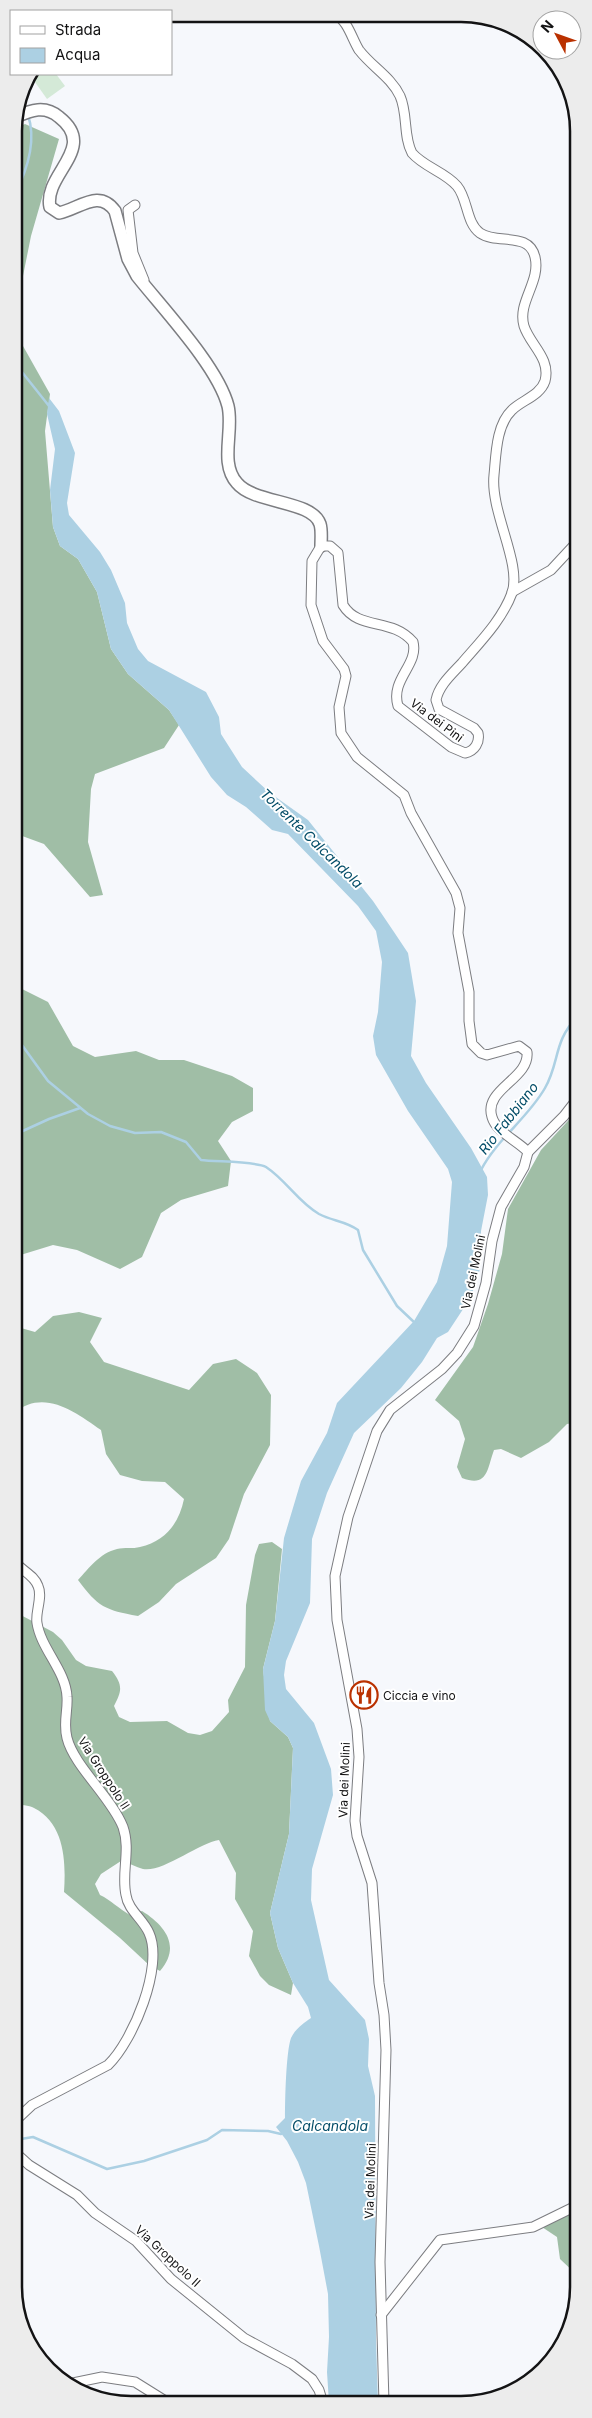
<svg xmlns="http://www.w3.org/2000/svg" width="592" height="2418" font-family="Inter,sans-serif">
	<rect width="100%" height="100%" fill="#f6f8fc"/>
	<polygon fill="#d4e9d7" points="31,74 56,74 65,86 47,99 30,75"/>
	<g fill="#a0bea6">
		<polygon points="25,124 59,139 31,236 20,291 14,300 14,129"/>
		<polygon points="14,330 50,394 45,431 53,527 60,546 78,559 97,592 111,649 128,674 169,710 179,725 164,748 95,774 91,789 88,842 103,895 90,897 44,844 14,833"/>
		<polygon points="14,985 48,1002 73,1046 95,1057 136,1051 159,1060 184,1060 232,1076 253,1088 253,1111 232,1122 218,1141 231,1161 228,1186 181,1200 161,1213 142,1257 120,1269 77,1250 53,1245 14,1257"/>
		<path d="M578,1110V1422L567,1424L549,1442L521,1458L501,1449L494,1450C487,1469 488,1488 462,1478L457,1467L465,1439L459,1421L435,1400L473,1347L488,1304L502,1254L508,1209L541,1150Z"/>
		<path d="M79,1312L102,1318L90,1342L104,1362L189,1390L213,1364L236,1359L257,1373L271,1395L270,1445L244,1494L229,1539L216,1558L176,1584L159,1602L138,1616C105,1610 98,1607 78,1580C89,1568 100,1553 117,1549C124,1547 133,1549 140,1547C166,1541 179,1523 184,1499L165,1482L142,1481L120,1475L106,1454L101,1430C75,1412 44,1388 14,1413V1326L35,1332L53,1316Z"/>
		<path d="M272,1542L282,1549L275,1621L263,1669L270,1721L288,1737L293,1748L289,1834L270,1913L278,1948L293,1983L291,1995L269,1985L260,1976L249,1956L253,1931L235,1899L236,1873L219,1840C199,1843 162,1873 143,1869C136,1867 129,1863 121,1861L101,1874L95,1884L100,1895C111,1900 119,1909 130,1915L142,1911C166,1926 181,1947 160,1971L149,1965L120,1938L64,1892C66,1862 65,1824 34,1808C29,1805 20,1805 15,1804V1612L53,1632L62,1640L76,1660L86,1666L112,1671C123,1685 122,1691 114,1706L119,1717L130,1722L167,1721L188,1733L200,1735L212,1731L229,1712L228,1700L245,1667L246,1605L255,1555L259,1544Z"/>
		<polygon points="578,2209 578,2276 560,2259 557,2237 542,2227"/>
	</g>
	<path fill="#acd0e3" d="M49,398L59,411L75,453L67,503L69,515L100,552L111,570L125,603L127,623L138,649L148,661L206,692L219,717L221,734L242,767L270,793L308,820L373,901L394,932L408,953L416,1001L411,1056L426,1083L471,1148L487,1177L488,1195L481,1231L480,1269L471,1297L448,1332L437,1338L422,1362L401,1388L354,1433L327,1493L312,1539L310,1603L286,1661L284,1675L286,1689L314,1723L331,1769L333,1795L312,1869L311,1900L329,1980L365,2020L369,2039L368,2066L375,2096L376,2341L378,2403H329L327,2372L329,2337L328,2294L319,2246L306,2183L298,2162L287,2141L276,2127L285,2118C285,2100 286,2052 291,2038C295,2029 304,2023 311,2018L308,2007L293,1983L278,1948L270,1913L289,1834L293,1748L288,1737L270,1721L265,1710L263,1669L275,1621L284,1538L301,1481L327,1433L337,1403L414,1321L437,1282L447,1246L452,1182L448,1169L408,1111L376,1055L373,1036L378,1012L382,962L376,931L358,906L288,834L272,830L246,807L227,795L211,777L169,710L128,674L111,649L97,592L78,559L60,546L53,527L50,490L55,449L47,414Z"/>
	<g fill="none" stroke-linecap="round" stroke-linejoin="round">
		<g stroke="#acd0e3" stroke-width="2.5">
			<polyline points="21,94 26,110"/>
			<path d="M14,196C27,171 37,142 28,115"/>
			<polyline points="14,362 49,406"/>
			<path d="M14,1034L48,1081L88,1114L110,1126L135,1133L161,1132L186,1142L201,1160C215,1162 256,1161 266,1167C286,1180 298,1202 319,1214C332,1221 346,1221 358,1230L363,1250L397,1306L415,1323"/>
			<polyline points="14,1135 49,1119 80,1108"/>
			<path d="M481,1170C497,1139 528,1118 545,1088C560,1062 553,1041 578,1016"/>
			<polyline points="15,2140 33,2137 107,2169 144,2161 207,2140 222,2130 268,2131 281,2134"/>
		</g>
		<g stroke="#7c7d81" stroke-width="11">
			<g id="minor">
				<path d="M336,15C348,21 352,39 359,50C372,67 391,77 400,96C408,114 403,136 412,153C424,167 445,172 457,186C468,199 466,223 480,233C497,245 529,231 535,257C541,282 517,302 524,326C530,345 551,358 545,381C540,396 522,400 512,410C496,425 496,455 494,475C490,512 522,563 512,593C502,620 480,642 462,663C452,674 439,685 436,700L439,709L474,728L478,733C480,742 475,751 465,753L451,747L398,706C390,679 419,665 413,642C392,617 359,631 343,605L338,553L330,546H321L312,561L311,605L323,641L344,669L346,676L339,707L341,733L357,757L404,795L411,813L456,893L460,908L458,933L469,992V1021L472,1044L481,1053L487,1055L519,1046L527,1052C530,1079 483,1089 492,1117C496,1132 518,1141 528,1152"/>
				<polyline points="135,205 128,210 133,253 144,280"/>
				<polyline points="512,592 551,570 577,542"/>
				<polyline points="528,1152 564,1116 578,1098"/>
				<path d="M15,1562C22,1571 34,1575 38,1586C43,1597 35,1612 37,1623C41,1649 66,1671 67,1697C68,1711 63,1723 67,1738C74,1766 111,1797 123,1827C131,1850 121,1873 126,1895C128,1910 143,1919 149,1933C164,1966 133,2041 108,2065L32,2105L15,2121"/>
				<polyline points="15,2147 18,2155 29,2165 77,2195 95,2213 136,2241 171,2279 244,2338 292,2364 312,2379 319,2390 323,2403"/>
				<polyline points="381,2315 440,2240 533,2227 578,2205"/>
				<polyline points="73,2383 102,2377 135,2382 167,2402"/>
				<polyline points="384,2403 380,2262 386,2050 384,2015 379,1983 372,1883 357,1836 355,1821 359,1757 357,1729 337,1620 335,1576 348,1517 377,1431 390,1410 442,1369 457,1353 474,1326 486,1283 492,1241 501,1207 524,1167 528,1152"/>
			</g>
		</g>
		<g stroke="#7c7d81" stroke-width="14">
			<path id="major" d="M16,117C31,110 45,105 59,117C99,148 43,174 50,207L59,213C79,209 99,188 115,211L128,259L137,276C164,310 218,367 228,406C234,431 219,463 237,483C254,504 312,500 320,524C322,530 321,539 321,546"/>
		</g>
		<use href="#minor" stroke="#fff" stroke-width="9"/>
		<use href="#major" stroke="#fff" stroke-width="11"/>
	</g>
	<defs>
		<g id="restaurant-ring" transform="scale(1.4375)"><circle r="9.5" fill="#fff" stroke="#ba3100" stroke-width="1.5"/><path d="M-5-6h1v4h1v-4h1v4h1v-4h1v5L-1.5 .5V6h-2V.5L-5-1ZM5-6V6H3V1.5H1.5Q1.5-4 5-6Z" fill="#ba3100"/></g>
	</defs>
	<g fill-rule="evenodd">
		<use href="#restaurant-ring" x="364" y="1695"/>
	</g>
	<g text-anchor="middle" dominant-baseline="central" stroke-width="4" stroke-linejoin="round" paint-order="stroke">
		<g font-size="12" fill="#131314" stroke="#fff">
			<text transform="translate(437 720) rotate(37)">Via dei Pini</text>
			<text transform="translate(473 1272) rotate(-78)">Via dei Molini</text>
			<text transform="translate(104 1773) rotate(57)">Via Groppolo II</text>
			<text transform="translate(344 1780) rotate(-88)">Via dei Molini</text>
			<text transform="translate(370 2181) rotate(-88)">Via dei Molini</text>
			<text transform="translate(168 2256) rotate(43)">Via Groppolo II</text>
		</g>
		<g font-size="12" fill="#131314" stroke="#fff" text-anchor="start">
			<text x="383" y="1695">Ciccia e vino</text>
		</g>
		<g font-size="14" font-style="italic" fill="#044d68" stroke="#fff">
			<text transform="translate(312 838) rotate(44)">Torrente Calcandola</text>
			<text transform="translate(508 1118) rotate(-52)">Rio Fabbiano</text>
			<text x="330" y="2125">Calcandola</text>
		</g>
	</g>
	<path d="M0 0H592V2418H0ZM131 22H461A109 109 0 0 1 570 131V2287A109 109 0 0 1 461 2396H131A109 109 0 0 1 22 2287V131A109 109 0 0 1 131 22Z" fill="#ececec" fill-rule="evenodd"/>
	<path fill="none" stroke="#131314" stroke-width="2.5" d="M131 22H461A109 109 0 0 1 570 131V2287A109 109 0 0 1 461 2396H131A109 109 0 0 1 22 2287V131A109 109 0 0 1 131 22Z"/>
	<rect x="10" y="10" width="162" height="65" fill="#ffffff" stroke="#a1a1a1"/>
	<rect x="20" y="26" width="25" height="8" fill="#ffffff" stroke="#a1a1a1"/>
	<text x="55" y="35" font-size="15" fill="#131314">Strada</text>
	<rect x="20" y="48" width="25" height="15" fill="#acd0e3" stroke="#a1a1a1"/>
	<text x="55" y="60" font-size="15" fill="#131314">Acqua</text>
	<g transform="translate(557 35) rotate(311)"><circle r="24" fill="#ffffff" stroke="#a1a1a1"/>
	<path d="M0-4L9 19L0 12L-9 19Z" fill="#ba3100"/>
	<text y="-8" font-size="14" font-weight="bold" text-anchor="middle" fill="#131314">N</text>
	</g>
</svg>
